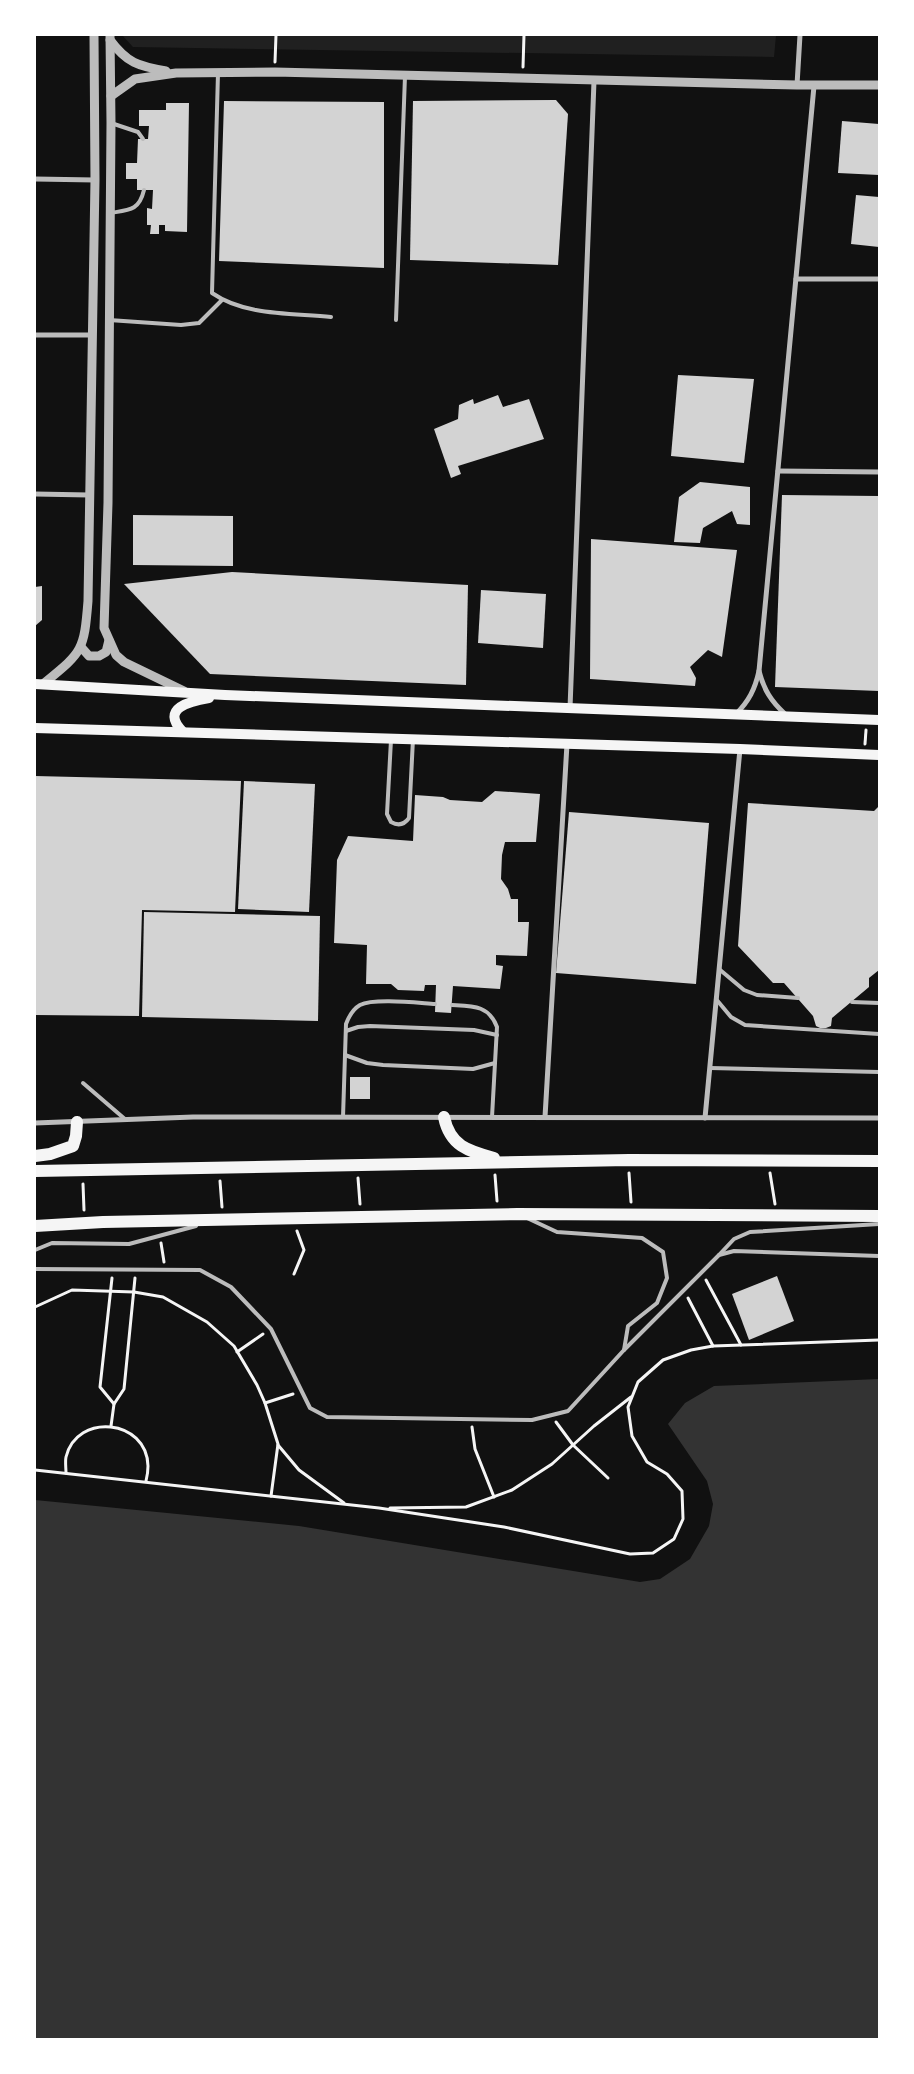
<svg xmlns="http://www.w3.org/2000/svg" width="914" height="2074" font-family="'Alegreya Sans',sans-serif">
	<rect width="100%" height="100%" fill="#111"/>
	<polygon fill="#202020" points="122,35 776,35 774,57 133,47"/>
	<polygon fill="#333" points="879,1379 879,2039 35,2039 35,1500 299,1526 640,1582 660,1579 690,1559 709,1526 713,1504 707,1481 668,1424 685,1403 714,1386"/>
	<g fill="#d3d3d3">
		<polygon points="556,100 568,114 558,265 410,260 413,101"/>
		<polygon points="224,101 384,102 384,268 219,261"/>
		<polygon points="166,103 189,103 187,232 165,231 165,225 159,225 159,234 150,234 151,225 147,225 147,208 152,209 153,190 137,190 137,179 126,179 126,163 137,163 138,139 148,139 149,126 139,126 139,110 166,110"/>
		<polygon points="842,121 879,124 879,175 838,173"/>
		<polygon points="856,195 879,197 879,247 851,244"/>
		<polygon points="678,375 754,379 744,463 671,456"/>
		<polygon points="498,395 503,407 529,399 544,439 458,466 461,474 451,478 434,429 458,419 459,405 473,399 474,404"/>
		<polygon points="700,482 750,487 750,525 737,524 732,511 703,528 700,543 674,542 679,497"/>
		<polygon points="782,495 879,496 879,691 775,687"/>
		<polygon points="133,515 233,516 233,566 133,565"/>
		<polygon points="591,539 737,550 722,657 708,650 690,667 696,678 695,686 590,679"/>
		<polygon points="232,572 468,585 466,685 210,674 124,584"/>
		<polygon points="42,586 42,620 35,626 35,587"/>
		<polygon points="481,590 546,594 543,648 478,643"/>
		<polygon points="35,776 241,781 235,912 142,910 139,1016 35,1015"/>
		<polygon points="244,781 315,784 309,912 238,909"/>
		<polygon points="495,791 540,794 536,842 505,842 502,855 501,879 508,889 511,899 518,899 518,922 529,922 527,956 496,955 496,965 503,966 500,989 453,986 451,1013 435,1012 436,985 425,985 424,991 398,990 391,984 366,984 367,945 334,943 337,860 348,836 413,841 415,795 443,797 450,800 482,802"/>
		<polygon points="748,803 874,811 879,806 879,970 869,978 869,987 832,1018 831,1026 826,1028 820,1028 816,1026 813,1016 784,983 773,983 738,946"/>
		<polygon points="569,812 709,823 696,984 556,973"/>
		<polygon points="144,912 320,916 318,1021 142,1017"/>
		<rect x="350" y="1077" width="20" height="22"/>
		<polygon points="777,1276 794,1321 749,1340 732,1294"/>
	</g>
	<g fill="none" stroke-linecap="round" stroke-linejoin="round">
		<g stroke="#f5f5f5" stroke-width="3">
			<polyline points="275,62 276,35"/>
			<polyline points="523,67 524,35"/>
			<polyline points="865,744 866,730"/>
			<polyline points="629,1173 631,1202"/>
			<polyline points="770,1173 775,1204"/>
			<polyline points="495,1175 497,1201"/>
			<polyline points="358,1178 360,1204"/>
			<polyline points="220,1181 222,1207"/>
			<polyline points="83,1184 84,1210"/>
			<polyline points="161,1243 164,1262"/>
			<polyline points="294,1274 304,1250 297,1231"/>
			<polyline points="112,1278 100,1387 114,1404"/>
			<polyline points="706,1280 741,1345"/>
			<polyline points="688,1298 713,1346"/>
			<polyline points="35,1307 72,1290 134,1292 163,1297 207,1322 234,1346 257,1385 265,1403 278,1444 271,1496"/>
			<polyline points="237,1352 263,1334"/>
			<polyline points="265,1403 293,1394"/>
			<polyline points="556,1422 573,1445 608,1478"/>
			<polyline points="111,1426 114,1404 124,1389 135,1278"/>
			<polyline points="472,1427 475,1449 494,1497"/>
			<polyline points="278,1445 299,1470 344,1503"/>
			<polyline points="35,1470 379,1508 504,1527 630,1554 653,1553 674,1539 683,1519 682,1491 667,1474 647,1462 632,1436 628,1407 638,1382 663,1360 691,1350 713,1346 879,1340"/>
			<path d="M66,1473C66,1468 65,1462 66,1457C77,1412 147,1419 148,1466C148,1471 147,1477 146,1481"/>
			<polyline points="390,1508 466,1507 512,1490 552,1464 594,1426 631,1397"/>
		</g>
		<g stroke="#bcbcbc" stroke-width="4">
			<path d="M218,73L212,293C245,316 292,313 331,317"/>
			<polyline points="111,123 138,132 143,139"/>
			<path d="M110,213C129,210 139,211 144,190"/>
			<polyline points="109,320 181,325 199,323 222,300"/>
			<polyline points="396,320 405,76"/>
			<path d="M391,740L387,814L391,822C398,826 404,825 409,818L413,739"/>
			<polyline points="719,969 744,990 757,995 798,998"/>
			<polyline points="716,999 731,1017 745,1025 879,1034"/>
			<polyline points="852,1002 879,1003"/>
			<path d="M452,1005C472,1006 489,1005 497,1027L492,1117"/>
			<polyline points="346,1031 358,1027 370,1026 474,1030 497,1035"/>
			<polyline points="345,1055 367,1063 383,1065 473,1069 495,1063"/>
			<polyline points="710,1068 879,1072"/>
			<polyline points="83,1083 126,1120"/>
			<path d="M343,1117L346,1024C349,1016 353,1009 360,1005C374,998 418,1003 435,1004"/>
			<polyline points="527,1218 557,1232 642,1238 663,1252 667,1278 657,1303 628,1326 624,1350"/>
			<polyline points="35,1250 52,1243 129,1244 196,1226"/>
			<polyline points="719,1255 734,1239 750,1232 879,1224"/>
			<polyline points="35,1269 200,1270 231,1287 271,1329 310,1408 327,1417 532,1420 568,1411 624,1350 719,1255 734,1251 879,1256"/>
		</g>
		<g stroke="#bcbcbc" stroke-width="5">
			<polyline points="797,85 800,35"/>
			<polyline points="35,179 95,180"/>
			<polyline points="796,279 879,279"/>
			<polyline points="35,335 92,335"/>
			<polyline points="778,471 879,472"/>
			<polyline points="35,494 89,495"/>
			<path d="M759,671C764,690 771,701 785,714"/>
			<polyline points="570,708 594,81"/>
			<path d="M736,714C749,701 755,689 759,671L814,86"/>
			<polyline points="545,1117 567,744"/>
			<polyline points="705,1118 740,749"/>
			<polyline points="35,1123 193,1117 879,1118"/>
		</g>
		<g stroke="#bcbcbc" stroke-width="9">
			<polyline points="110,35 111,123 108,503 104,628 116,655 124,662 184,691"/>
			<path d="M110,40C127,63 138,66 166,71"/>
			<polyline points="111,96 135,79 176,73 275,72 797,85 879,85"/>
			<polyline points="81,647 89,656 99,656 106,652 109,640"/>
			<path d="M43,684C82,652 84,652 88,601L95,180L94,35"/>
		</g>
		<g stroke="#f5f5f5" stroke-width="10">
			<polyline points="35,684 225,695 879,720"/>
			<polyline points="35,728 740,749 879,755"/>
			<path d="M183,732C159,708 191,701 209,698"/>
		</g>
		<g stroke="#f5f5f5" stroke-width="12">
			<path d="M444,1117C450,1146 468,1151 494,1158"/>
			<polyline points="35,1156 50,1154 73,1146 76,1136 77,1122"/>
			<polyline points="35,1171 629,1160 879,1161"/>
			<polyline points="35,1226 103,1222 517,1214 879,1216"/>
		</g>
	</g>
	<rect width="914" height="2074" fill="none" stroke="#ffffff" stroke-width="72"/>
</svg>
